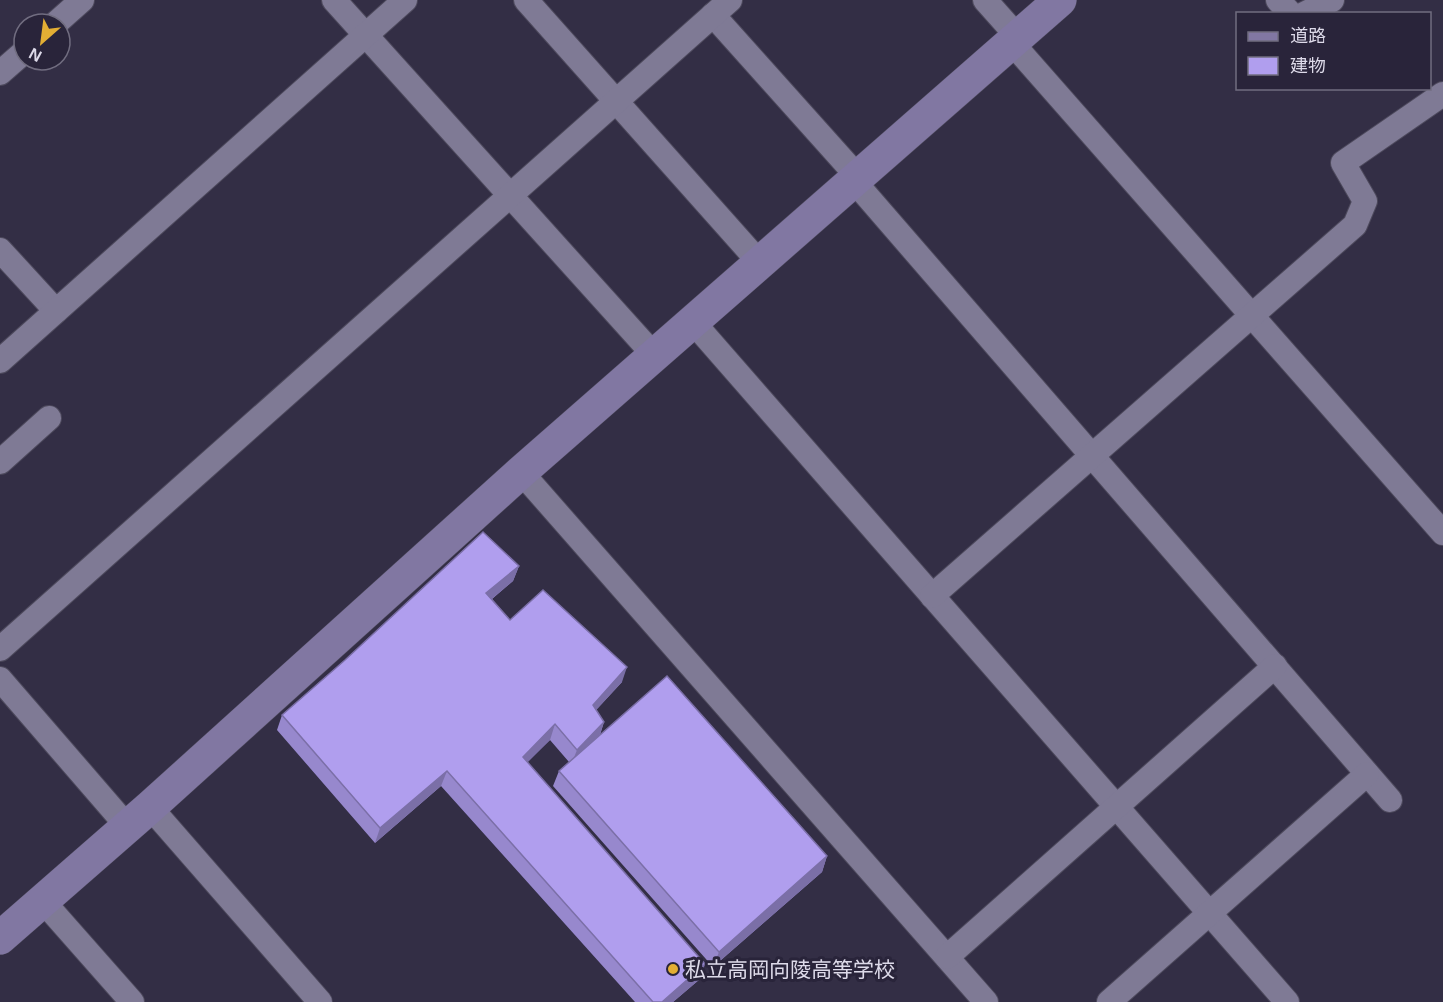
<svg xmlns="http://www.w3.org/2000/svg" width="1443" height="1002" font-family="Arial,'Noto Sans JP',sans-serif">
	<rect width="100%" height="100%" fill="#332e45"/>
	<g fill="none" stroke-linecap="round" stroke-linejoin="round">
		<g stroke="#4d495c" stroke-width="26">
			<g id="street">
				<polyline points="334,0 654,355"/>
				<polyline points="526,0 760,263"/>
				<polyline points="985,0 1018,37"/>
				<polyline points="1278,0 1291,14"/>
				<polyline points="1304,14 1332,0"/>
				<polyline points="713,15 858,177"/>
				<polyline points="55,24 82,0"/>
				<polyline points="1012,43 1443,533"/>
				<polyline points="0,73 24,52"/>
				<polyline points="854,181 1390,800"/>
				<polyline points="0,250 56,311"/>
				<polyline points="693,322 1287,1002"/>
				<polyline points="0,361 405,0"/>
				<polyline points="0,462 49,418"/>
				<polyline points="521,472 986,1002"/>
				<polyline points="932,596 1355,225 1365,201 1343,163 1443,94"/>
				<polyline points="0,649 730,0"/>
				<polyline points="0,679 127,826"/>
				<polyline points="150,807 320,1002"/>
				<polyline points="42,900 132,1002"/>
				<polyline points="947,957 1275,666"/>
				<polyline points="1109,1002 1367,774"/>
			</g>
		</g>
		<g stroke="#4d495c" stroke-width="34">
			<polyline id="secondary" points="0,938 150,807 521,472 1060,0"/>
		</g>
		<use href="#street" stroke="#7f7a95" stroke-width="24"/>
		<use href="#secondary" stroke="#8177a2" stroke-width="33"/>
	</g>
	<polygon fill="#9788cd" points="519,566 513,581 492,599 510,620 622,682 596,710 604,722 600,735 827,856 822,872 713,967 553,786 559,771 569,762 550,740 527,762 700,979 673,1002 635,1002 441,786 375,843 277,730 282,715"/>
	<g fill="#7b6fa7">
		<polygon points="519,566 513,581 481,608 486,593"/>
		<polygon points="627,667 622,682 587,720 593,705"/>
		<polygon points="604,722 599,737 571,765 577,750"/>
		<polygon points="555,724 550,740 518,772 523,757"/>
		<polygon points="447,771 441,786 375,843 380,828"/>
		<polygon points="827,856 822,872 713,967 719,952"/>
		<polygon points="705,964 700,979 673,1002 662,1002"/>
	</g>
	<g fill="#b09eee" stroke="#7b6fa7" stroke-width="1.5">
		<polygon points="483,532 519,566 486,593 510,620 543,590 627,667 593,705 604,722 577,750 555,724 523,757 705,964 662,1002 653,1002 447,771 380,828 282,715 345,660"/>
		<polygon points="667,676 827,856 719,952 559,771"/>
	</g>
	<circle fill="#e3ae34" stroke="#29243a" stroke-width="2" cx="673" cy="969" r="6"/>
	<g text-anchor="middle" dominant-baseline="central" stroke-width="6" stroke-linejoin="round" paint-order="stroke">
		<g font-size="21" fill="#dddae9" stroke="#29243a" text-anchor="start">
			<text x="685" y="969">私立高岡向陵高等学校</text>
		</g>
	</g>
	<rect x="1236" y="12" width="195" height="78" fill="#29243a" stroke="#716d80" stroke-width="1.5"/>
	<rect x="1248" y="32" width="30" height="9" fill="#8177a2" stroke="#716d80" stroke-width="1.5"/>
	<text x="1290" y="42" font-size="18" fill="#dddae9">道路</text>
	<rect x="1248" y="57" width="30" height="18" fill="#b09eee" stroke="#716d80" stroke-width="1.5"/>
	<text x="1290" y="72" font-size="18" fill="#dddae9">建物</text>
	<g transform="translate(42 42) rotate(208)"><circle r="28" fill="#29243a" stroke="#716d80" stroke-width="1.5"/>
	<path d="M0-4.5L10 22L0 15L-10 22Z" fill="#e3ae34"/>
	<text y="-9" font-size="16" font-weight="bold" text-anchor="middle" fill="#dddae9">N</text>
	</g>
</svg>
